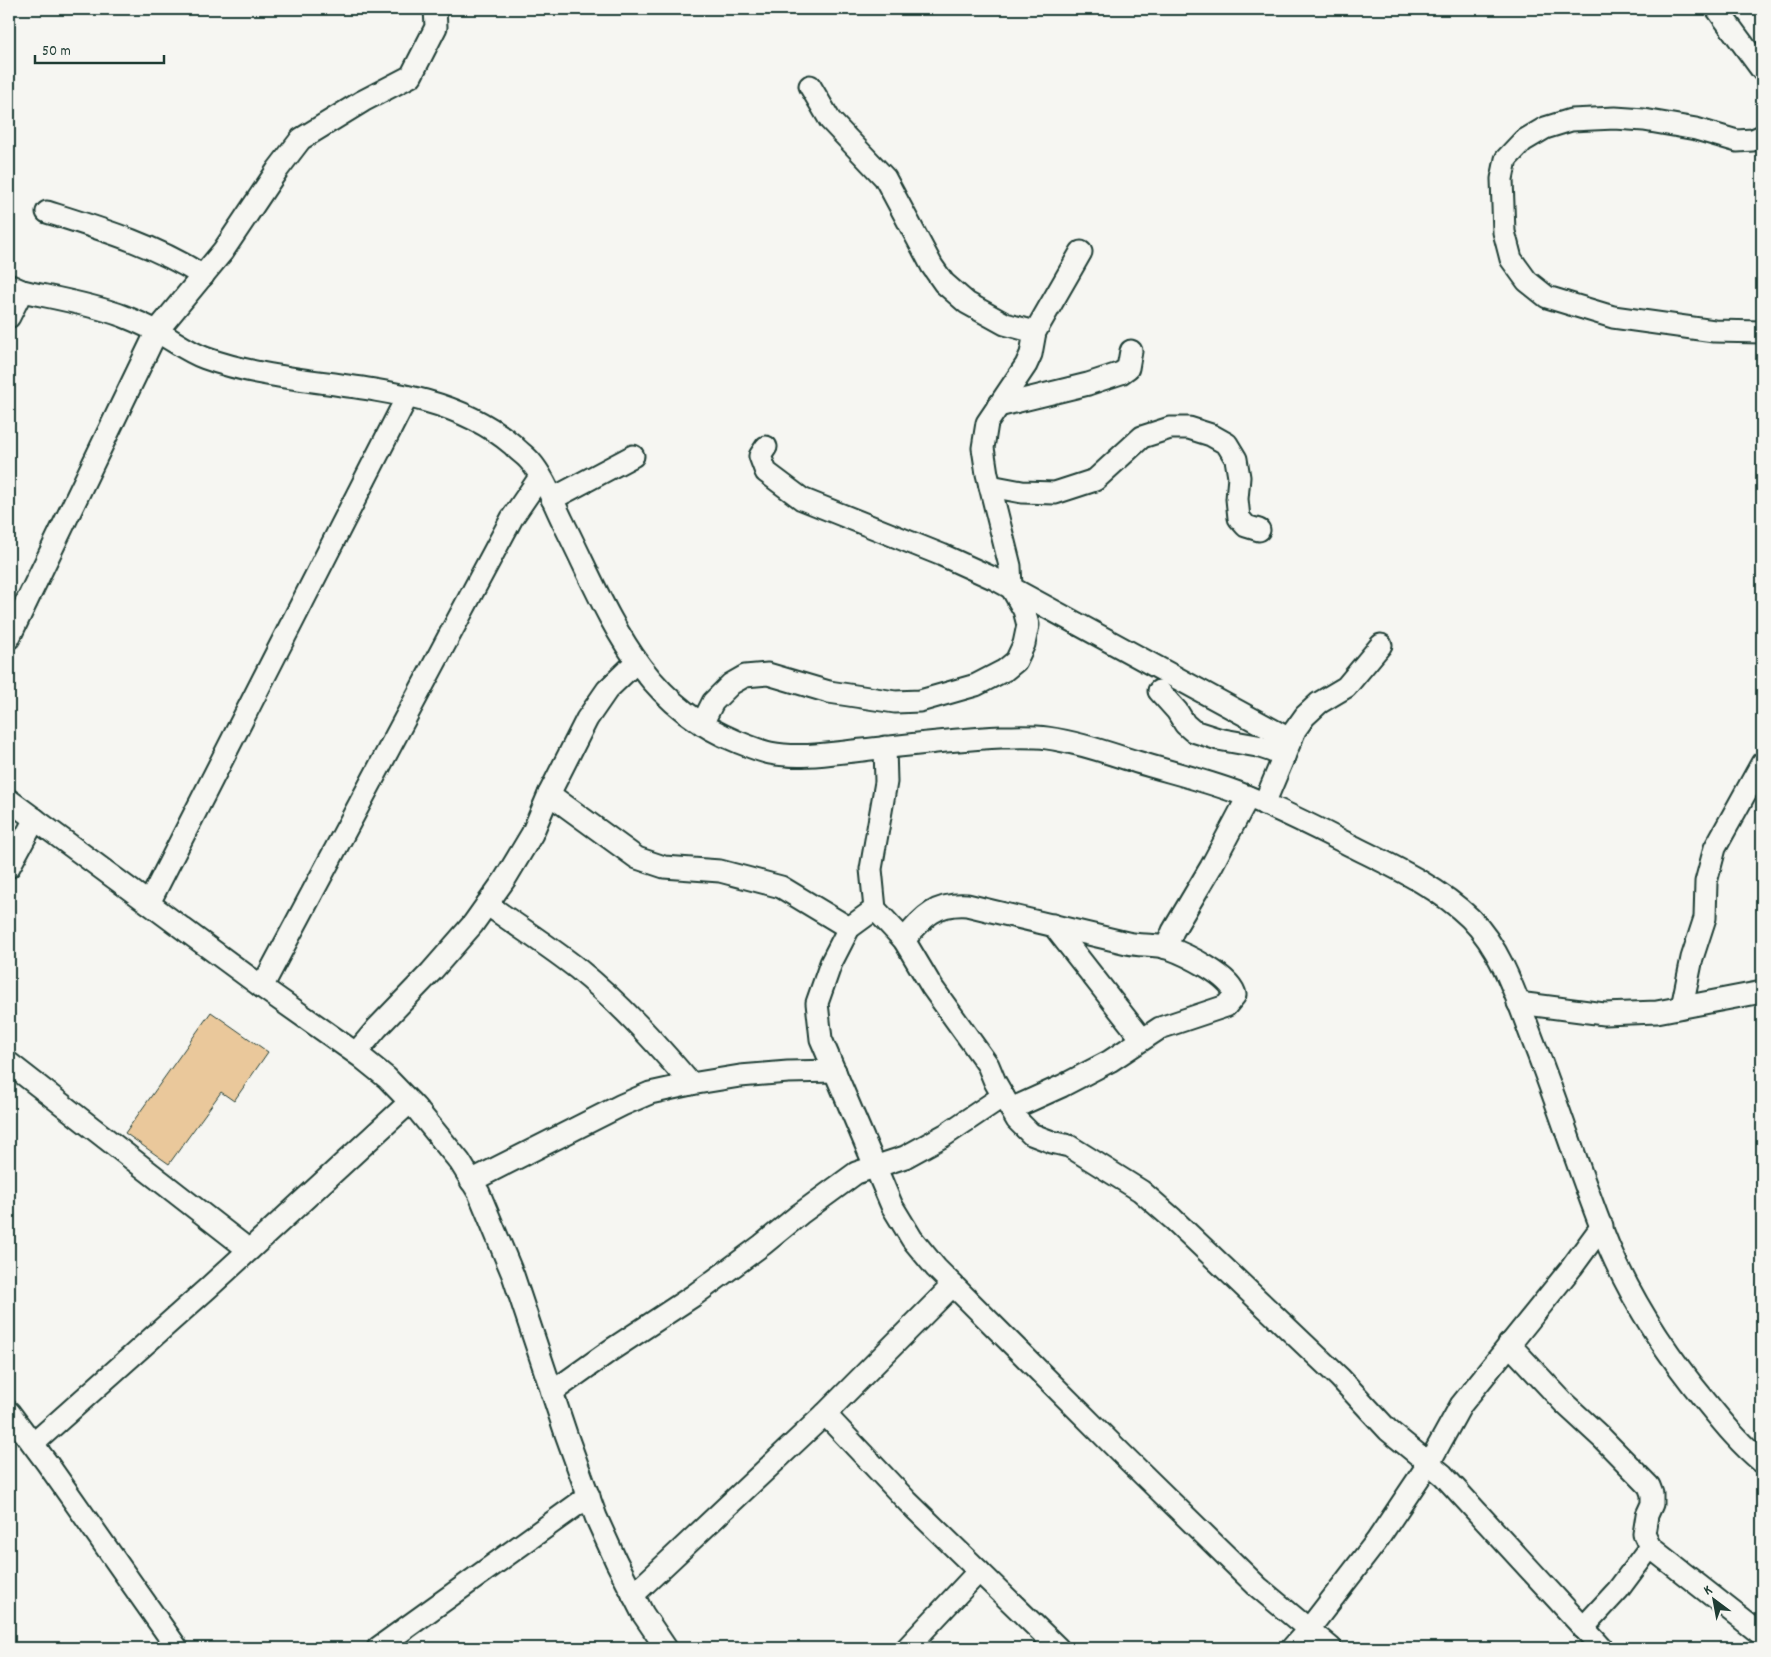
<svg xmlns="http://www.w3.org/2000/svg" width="1771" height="1657" font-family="Dekko,sans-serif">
	<rect width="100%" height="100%" fill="#f6f6f2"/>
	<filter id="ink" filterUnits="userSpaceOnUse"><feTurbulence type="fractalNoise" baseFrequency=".02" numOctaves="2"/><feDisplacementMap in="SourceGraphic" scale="10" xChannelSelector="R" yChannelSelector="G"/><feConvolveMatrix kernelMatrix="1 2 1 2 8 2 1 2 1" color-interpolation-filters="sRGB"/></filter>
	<g filter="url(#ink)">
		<polygon fill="#eac89b" stroke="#1f3d34" points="211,1012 268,1052 234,1101 221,1092 169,1164 125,1133"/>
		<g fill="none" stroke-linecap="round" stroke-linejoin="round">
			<g stroke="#1f3d34" stroke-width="25">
				<g id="minor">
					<polyline points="1717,9 1762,70"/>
					<polyline points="810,86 830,120 885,178 932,266 944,283 967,303 1005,324 1035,332"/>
					<polyline points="1762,136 1753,140 1737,141 1696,129 1644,120 1615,118 1571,120 1545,128 1523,141 1506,159 1502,179 1504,232 1511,259 1527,281 1547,297 1613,317 1714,331 1762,332"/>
					<path d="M47,212C101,229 155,245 203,276"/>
					<path d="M9,285L22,291C54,298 91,304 123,316C133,320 145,325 154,330C172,339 186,351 205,358C303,394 430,374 513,445C518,451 525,455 530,461C545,478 553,502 563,522C608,611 637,702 738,742C748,746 760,751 770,753C800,759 833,753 863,750C909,745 955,739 1001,737C1016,737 1033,736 1047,738C1077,742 1108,753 1137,762C1170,772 1204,780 1236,792C1276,807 1314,827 1352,846C1392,866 1437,886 1470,918C1505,953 1519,1006 1537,1051C1562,1116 1583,1183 1609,1247C1633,1303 1668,1356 1707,1403C1724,1424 1741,1445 1762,1462"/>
					<polyline points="9,317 22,291"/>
					<polyline points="998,406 1088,384 1121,373 1128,368 1131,351"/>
					<polyline points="766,447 760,456 766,472 802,499 942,555 995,579 1291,740"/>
					<polyline points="990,486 1022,492 1055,493 1095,480 1142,437 1170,428 1189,428 1211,435 1227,444 1236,459 1239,477 1237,499 1239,518 1246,526 1259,530"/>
					<polyline points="552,499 633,456"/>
					<polyline points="9,638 157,331 223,251 278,169 301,139 363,101 411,76 436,27 435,9"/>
					<polyline points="1159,691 1177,711 1185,724 1193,731 1218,739 1257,746 1272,751 1284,757"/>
					<polyline points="702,724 713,702 731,684 745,676 768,674 829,692 895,702 920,701 976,685 1005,670 1016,661 1024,644 1028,625 1024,610 1011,587 1010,566 987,474 983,448 987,423 1026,365 1031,354 1035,332 1081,252"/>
					<polyline points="885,747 886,782 871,869 875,909 904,940 932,987 988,1065 995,1082 1017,1120 1031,1134 1052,1142 1069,1146 1141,1191 1173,1219 1340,1378 1388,1430 1443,1475 1602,1648"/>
					<polyline points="549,794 637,858 664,867 720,871 781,887 849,928"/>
					<polyline points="9,800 262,987 361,1057 387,1078 415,1107 460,1162 479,1193 513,1275 566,1434 596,1517 616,1561 643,1614 666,1648"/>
					<polyline points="1264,804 1295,730 1305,716 1319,703 1346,687 1381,645"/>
					<polyline points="9,867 35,819"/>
					<polyline points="149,903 407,397"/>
					<path d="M487,904C517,926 549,946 578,969C620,1003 656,1043 691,1084"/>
					<polyline points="875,909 849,928 831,963 817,1003 821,1039 892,1206 912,1239 936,1268 1122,1454 1258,1587 1331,1648"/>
					<polyline points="1053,925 1142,1039"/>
					<path d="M904,940C923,918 934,903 967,905C1020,918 1073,930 1127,943C1140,946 1155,944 1168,948C1185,954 1232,976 1235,995L1226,1006L1160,1028L1110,1061L1062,1086L1011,1109"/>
					<polyline points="1166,948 1173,931 1211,867 1248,797"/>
					<polyline points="262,987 512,518 540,477"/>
					<polyline points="1518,1003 1604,1014 1657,1012 1762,992"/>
					<polyline points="1682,1007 1692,958 1705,918 1706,882 1715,848 1762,763"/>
					<polyline points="356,1053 377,1028 431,972 473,924 505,879 532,834 549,794 587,719 607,690 636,662"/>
					<polyline points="9,1063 249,1250"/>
					<polyline points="471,1181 622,1105 650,1093 691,1084 740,1076 788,1072 835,1071"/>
					<polyline points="1509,1344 1564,1403 1602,1438 1649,1486 1652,1494 1652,1504 1647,1515 1644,1534 1650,1547 1618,1590 1583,1628"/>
					<polyline points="552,1392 611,1350 693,1296 762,1245 800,1214 856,1173 905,1157 945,1135 1003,1096"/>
					<polyline points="9,1412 47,1463 177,1648"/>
					<polyline points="825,1414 908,1502 1058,1648"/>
					<polyline points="33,1444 208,1288 410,1102"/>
					<polyline points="1650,1547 1762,1635"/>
					<polyline points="633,1595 825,1414 953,1285"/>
					<polyline points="378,1648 589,1496"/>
					<polyline points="907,1648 979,1571"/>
					<polyline points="1292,1648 1309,1629 1376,1542 1429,1463 1461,1405 1572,1267 1602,1226"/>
				</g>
			</g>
			<use href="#minor" stroke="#f6f6f2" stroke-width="21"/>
		</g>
	</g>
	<rect width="1771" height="1657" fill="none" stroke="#f6f6f2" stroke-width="30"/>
	<rect x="15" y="15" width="1741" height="1627" fill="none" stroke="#1f3d34" stroke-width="2" filter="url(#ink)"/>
	<g transform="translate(1714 1600) rotate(328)" stroke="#f6f6f2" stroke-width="4" paint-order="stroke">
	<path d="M0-4L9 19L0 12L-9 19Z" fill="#1f3d34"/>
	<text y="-8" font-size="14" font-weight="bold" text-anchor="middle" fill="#1f3d34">K</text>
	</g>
	<path d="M35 55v8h129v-8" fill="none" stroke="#1f3d34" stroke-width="2.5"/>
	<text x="42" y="55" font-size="15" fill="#1f3d34" stroke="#f6f6f2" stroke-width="4" paint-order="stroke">50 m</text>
</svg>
